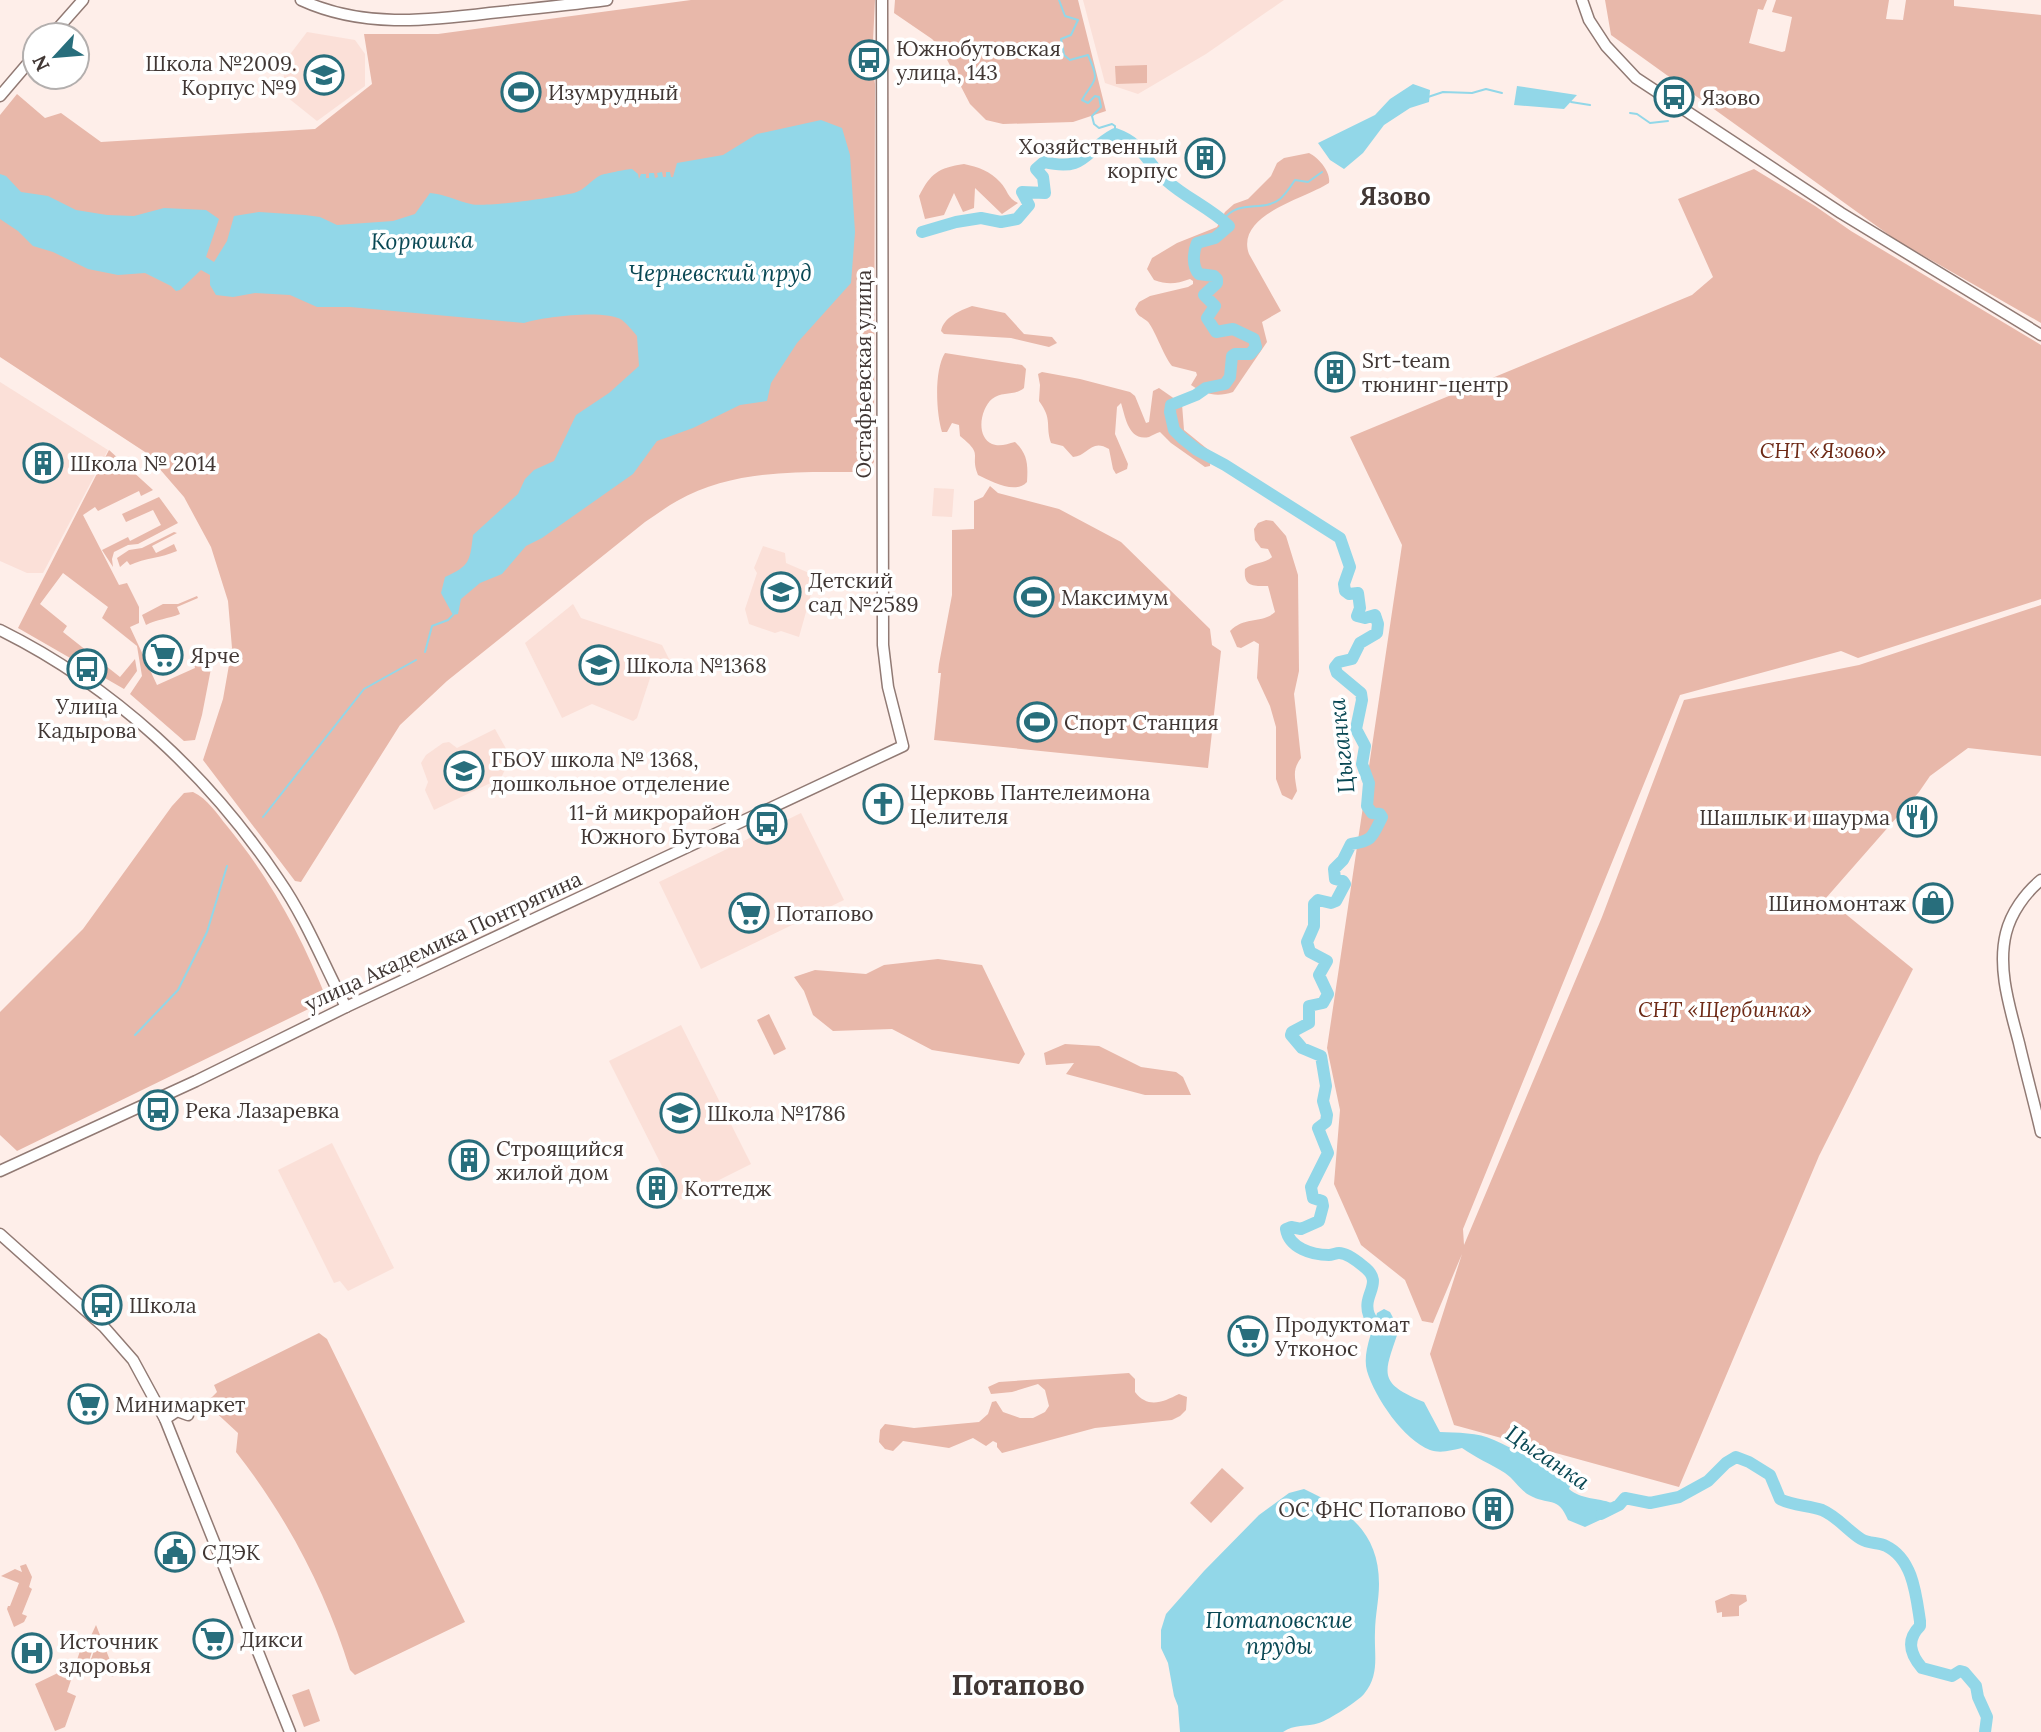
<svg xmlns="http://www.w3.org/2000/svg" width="2041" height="1732" font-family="Lora,serif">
	<rect width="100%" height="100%" fill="#feeee9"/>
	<g fill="#fbe0d8">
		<polygon points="1083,0 1284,0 1206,54 1138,94 1105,83"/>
		<polygon points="307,32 355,40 365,54 365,86 317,121 287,97 282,65"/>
		<polygon points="0,382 108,450 43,573 27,573 0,561"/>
		<polygon points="934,488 954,489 952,517 932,516"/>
		<polygon points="763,546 785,553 786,563 816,576 799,637 781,631 775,633 749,624 745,609 757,573 754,568"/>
		<polygon points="573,604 581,618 662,645 670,661 652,672 637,718 633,721 592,704 562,718 525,643"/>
		<polygon points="495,729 509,754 506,755 509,761 501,778 434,810 425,790 428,782 421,763 426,755 443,743 449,742 457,748"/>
		<polygon points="801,813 844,900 701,969 659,882"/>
		<polygon points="681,1025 751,1164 679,1200 609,1061"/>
		<polygon points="332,1143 394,1268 348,1291 340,1281 334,1283 278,1170"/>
	</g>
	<g fill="#e8b8aa">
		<path d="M691,0H875L872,62L875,84L874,462L869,469L859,472C797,472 733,469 677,501C666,507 656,515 645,522L447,681L400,725L301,882L295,881L203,760L223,699L232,648L228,601L211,547L184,497L145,452L0,357V115L17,94L45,118L61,113L101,142L315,129L372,84L364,34H438Z"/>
		<polygon points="895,0 1078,0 1106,111 1073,122 1003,124 986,120 970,104 941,48 932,39 894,13"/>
		<polygon points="1605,0 1767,0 1763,10 1758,9 1749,43 1782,52 1785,51 1792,17 1772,12 1776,0 1889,0 1886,19 1903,20 1906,0 1954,0 1954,6 2041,15 2041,323 1896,240 1611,35"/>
		<polygon points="1147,65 1147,83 1116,84 1115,66"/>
		<path d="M1309,153C1319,158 1331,172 1329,183C1304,199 1235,215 1249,254L1281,311L1262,322L1267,342L1233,392C1218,397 1205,395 1191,385L1197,375L1196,372L1172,366C1163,355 1154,327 1147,321C1141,316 1138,317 1135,309L1139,302L1150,296L1188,287L1193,284V281L1190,279C1176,284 1168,285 1154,280L1147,269L1152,258L1177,243L1217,227L1225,212L1234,204L1248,199L1271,176L1277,163L1284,158Z"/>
		<path d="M964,164C978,167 990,171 1000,182C1008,190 1007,198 1018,203L1002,214L975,188L974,208L963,212L954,193L944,215L925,219L919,196C931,173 938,168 964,164Z"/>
		<polygon points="1754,169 1815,206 1851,231 2041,345 2041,599 1858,658 1841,651 1680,695 1463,1229 1464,1245 1602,917 1684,700 1859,665 2041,605 2041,756 1968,748 1930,776 1919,792 1826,898 1913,969 1819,1156 1679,1487 1454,1425 1430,1354 1462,1254 1433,1323 1422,1321 1405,1280 1361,1245 1334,1184 1340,1110 1327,1048 1402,545 1350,437 1692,295 1713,277 1678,199"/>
		<path d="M972,306L1005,313L1024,334L1052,337L1057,343L1049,347L1011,338L944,334L941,331C944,317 959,311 972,306Z"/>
		<path d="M945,353L1022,365L1026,369L1024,388C1015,396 1002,391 992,399C981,408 975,436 992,444C1000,447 1007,444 1015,442C1028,454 1028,465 1027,482C1015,495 991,481 978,475C969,453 985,456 960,436L959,425L952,423L947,432H942C936,413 934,370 945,353Z"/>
		<path d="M1042,372L1080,379L1130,392L1135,396L1146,423L1149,422L1153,391L1159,388L1182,404L1184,430L1211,452L1210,466L1205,467L1171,443L1160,432C1156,433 1153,435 1149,437C1128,442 1125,415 1121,403L1117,407L1115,434L1128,464L1127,469L1116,474L1113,469L1109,449C1091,438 1088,456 1073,457L1063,446L1051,443C1045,425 1053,420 1039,401L1040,385L1038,374Z"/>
		<polygon points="109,450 153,490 141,496 139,491 98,511 95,507 83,515 119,585 127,583 139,607 139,623 130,627 157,685 195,668 194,663 214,653 202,715 195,740 184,741 130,694 142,676 137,646 102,618 108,607 63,573 40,604 67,626 63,632 120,677 135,659 137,671 124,689 18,628"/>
		<polygon points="990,486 998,493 1059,509 1121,542 1210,629 1212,645 1221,651 1208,768 934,740 941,673 938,673 939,664 952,595 952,530 974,529 974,501 983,497"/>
		<polygon points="159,497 178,523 138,544 128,545 114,552 112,559 113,567 102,550 128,537 130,541 161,525 153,510 126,522 122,514"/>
		<path d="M1266,520L1273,521L1286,536L1298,575L1299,671L1294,694L1301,758C1292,770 1295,777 1297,791L1292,800L1282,795L1276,779V727L1270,706L1257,678L1259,644L1254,641L1241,648L1237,647L1230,631C1244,616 1262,624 1275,612L1268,586C1254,586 1243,587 1245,569C1253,562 1265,564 1272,557L1268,549L1261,548L1255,540L1254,529L1258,523Z"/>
		<path d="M174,532L177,533L152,546L156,553L174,544L177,551C161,558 145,558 130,565L127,561L120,567L117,558L129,550L142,548Z"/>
		<path d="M197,596L198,598L177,607L180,614C168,619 157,619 146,625L142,615L163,604H178Z"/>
		<path d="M193,792C208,799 217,814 227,826C270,878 302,937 327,1000L17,1151L0,1135V1012L83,929L172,806L184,793Z"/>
		<polygon points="938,959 982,965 1025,1054 1019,1064 932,1050 892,1029 833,1031 813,1015 804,991 794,977 815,970 866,974 884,965"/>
		<polygon points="769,1014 786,1049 774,1055 757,1020"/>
		<polygon points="1065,1044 1099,1046 1141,1067 1176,1072 1183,1077 1191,1095 1145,1095 1066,1074 1074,1063 1046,1065 1044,1053"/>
		<path d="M319,1333L327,1339L465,1622L355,1675L350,1670C326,1591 287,1517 236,1452L238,1433L211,1408L208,1401L217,1392L214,1385Z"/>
		<path d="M1129,1373L1135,1379V1392C1148,1409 1163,1402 1179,1394L1187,1397L1186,1410L1180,1416L1172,1420L1095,1428L1002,1453L997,1447V1443L993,1441L986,1446L973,1438L949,1448L903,1441L893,1451L885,1449L879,1442L880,1430L885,1424L914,1428L979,1422L988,1414L992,1402L996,1401L1003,1412L1020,1418H1033L1045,1412L1049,1406L1045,1390L1038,1384L1012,1392L991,1394L988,1387L999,1382Z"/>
		<polygon points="1222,1468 1244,1488 1211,1523 1190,1503"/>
		<polygon points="26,1564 32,1577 29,1587 32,1589 22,1614 27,1616 24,1622 14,1627 7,1609 8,1606 10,1606 19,1583 1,1576 15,1569 22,1572 20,1566"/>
		<polygon points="1731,1594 1746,1595 1747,1601 1739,1606 1739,1616 1722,1617 1722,1612 1717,1613 1715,1601"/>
		<polygon points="96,1625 115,1673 113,1677 88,1668 97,1642 95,1642 87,1667 76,1663 84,1639 89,1640"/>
		<polygon points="64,1670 62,1677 71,1680 67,1692 76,1696 65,1727 55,1731 35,1684"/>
		<polygon points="309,1689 320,1721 304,1727 292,1695"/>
	</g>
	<g fill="#92d7e8">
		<polygon points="1413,84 1430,90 1429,102 1410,108 1384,125 1363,153 1344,169 1330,160 1318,143 1375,115 1390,99"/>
		<polygon points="1517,86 1577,95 1564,109 1514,105"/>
		<path d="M821,120L842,128L850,155L855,232L851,283L797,343L771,383L767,401L740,405L693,428L657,441L633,474L542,538L526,546L502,574L480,583L461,599L458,614L453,615L441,593L445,577C470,566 470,561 473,535L518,494L525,479L534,470L554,461L576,415L609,393L639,366L637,336C633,331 627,324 622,320C605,309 543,317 524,323L350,307H317L290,295L255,293L233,297L216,295L210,285V275L201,270L180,290L176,291L171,286L145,273L118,275L88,269L53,252L33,246L18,231L0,219V174L6,176L21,192L48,196L76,210L107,215L134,216L164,208L206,210L219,219L206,257L214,262L227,241L234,216L259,212L305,215L320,217L337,225L393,221L415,214L430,193C445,194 457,201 471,204C486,208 556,197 574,193C585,190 591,180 601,175C604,174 627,169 632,169L638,174L639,179L641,174H646V178H649V173H654L655,178L658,177L657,173L662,172L663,177H666V172H670L671,177H673L677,163L723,155L757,134Z"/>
		<path d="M1384,1309L1390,1312L1399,1329C1385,1373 1375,1382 1424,1402L1440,1432C1457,1433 1478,1432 1494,1440C1519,1451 1540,1467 1570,1464L1575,1471L1569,1489C1580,1499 1598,1498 1612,1503L1614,1507L1613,1514L1585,1527L1568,1520C1558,1495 1548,1506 1529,1495C1520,1490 1514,1479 1505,1473C1491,1464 1476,1458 1462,1448C1452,1450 1441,1454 1430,1450C1404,1440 1375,1398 1367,1371C1362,1353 1373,1331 1377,1313Z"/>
		<path d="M1304,1489C1347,1509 1379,1532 1379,1584C1379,1600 1375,1616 1375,1632C1374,1656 1380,1674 1364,1694C1358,1701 1329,1720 1319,1723C1307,1727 1294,1724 1283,1732H1180L1178,1706L1174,1696L1168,1663L1161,1648V1630L1166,1614L1204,1571L1259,1515L1289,1493Z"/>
	</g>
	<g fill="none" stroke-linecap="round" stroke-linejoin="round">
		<g stroke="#92d7e8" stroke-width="2">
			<path d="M1059,0L1065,16L1078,20L1071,35L1061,39L1064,55L1070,60L1088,55C1101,84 1094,78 1082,100L1088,103L1095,96L1099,97L1101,107L1092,116L1094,124L1099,128L1112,124L1115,126V134"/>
			<polyline points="1428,97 1443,92 1472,93 1486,89 1502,93"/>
			<polyline points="1571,102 1590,105"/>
			<polyline points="1630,113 1637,114 1650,123 1668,121"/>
			<path d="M1223,220C1239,198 1262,213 1280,199C1286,194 1291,186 1295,180L1308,182L1322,172"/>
			<polyline points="425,652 432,626 448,620 453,615"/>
			<polyline points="263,817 364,689 416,660"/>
			<polyline points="135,1035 178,990 207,932 227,866"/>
		</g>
		<g stroke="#92d7e8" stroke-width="12">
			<path d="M922,232L956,222L981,218L1001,222L1017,219L1029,205L1022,192L1045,193L1043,177L1036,169L1044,162C1087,172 1083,151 1115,134C1144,144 1146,163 1167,181C1186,198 1210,208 1229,226L1215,238L1197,243C1193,252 1192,267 1199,274L1214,276L1217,279V283L1204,295L1215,306L1207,318L1216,332L1233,329L1254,339L1256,347L1250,354H1235L1232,356L1230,377L1225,384L1206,388L1196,395L1171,405L1170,412L1174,430L1182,438L1197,450L1225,465L1340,538L1350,567L1344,584L1345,591L1349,594L1358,593L1360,608L1357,616L1365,618L1375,615L1378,624L1377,633L1360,643L1352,659L1339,662L1335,667L1337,673L1361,693L1362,700L1356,729L1365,746L1362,764L1369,783L1367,806L1372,813L1380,814L1382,817C1372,837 1373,841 1351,844L1343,860L1334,869L1335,879L1343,881L1345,884L1336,901L1331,903L1318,900L1314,904V926L1307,942L1310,952L1327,961L1319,975L1328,994L1323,1003L1309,1006V1023L1292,1032L1291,1035L1302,1048L1321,1056L1326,1086L1323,1101L1327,1115L1326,1122L1318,1128L1328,1153L1311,1187L1313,1198L1322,1201L1323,1206L1319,1221L1301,1229L1291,1227L1286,1229C1289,1248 1312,1255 1329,1255C1332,1255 1336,1253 1339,1253C1347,1253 1357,1261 1363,1266C1386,1283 1361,1294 1369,1315C1372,1323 1381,1328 1386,1335"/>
			<path d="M1601,1514L1619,1505L1625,1498L1650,1503L1679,1497L1708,1481L1726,1463L1736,1457L1749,1462L1770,1475L1780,1499C1793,1506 1808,1505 1822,1510C1838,1517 1847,1530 1861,1539C1869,1544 1878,1542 1886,1546C1913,1559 1916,1595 1920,1621V1626C1906,1640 1910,1654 1922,1668L1952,1676L1960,1671L1964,1672L1976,1686L1978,1697L1987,1717L1985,1732"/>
		</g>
		<g stroke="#917a74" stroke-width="13">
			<g id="secondary">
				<path d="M301,0C362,28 426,21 490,13C529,9 568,5 607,0"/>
				<polyline points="1582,0 1589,20 1606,46 1636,78 1841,213 2041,335"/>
				<polyline points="52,35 83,0"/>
				<polyline points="0,96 35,55"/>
				<path d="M0,630C113,686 209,775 279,880C306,919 324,965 346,1007"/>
				<path d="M2041,880C2025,893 2011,913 2006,933C1997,969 2010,1008 2019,1043C2026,1073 2034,1102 2041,1132"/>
				<polyline points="0,1171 196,1081 346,1007 903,746 888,687 883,645 882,0"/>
				<polyline points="0,1234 104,1327 133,1360 165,1419 290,1732"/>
				<polyline points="165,1419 177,1411 188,1415"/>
			</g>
		</g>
		<use href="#secondary" stroke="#fff" stroke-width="10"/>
	</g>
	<defs>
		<g id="bus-ring" transform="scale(2.0125)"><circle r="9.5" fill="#fff" stroke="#286e7c" stroke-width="1.5"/><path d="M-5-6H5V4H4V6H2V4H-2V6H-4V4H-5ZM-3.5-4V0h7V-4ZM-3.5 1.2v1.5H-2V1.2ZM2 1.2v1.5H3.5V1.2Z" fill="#286e7c"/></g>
		<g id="school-ring" transform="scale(2.0125)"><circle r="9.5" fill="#fff" stroke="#286e7c" stroke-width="1.5"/><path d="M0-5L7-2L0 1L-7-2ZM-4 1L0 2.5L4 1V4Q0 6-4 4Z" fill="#286e7c"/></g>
		<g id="stadium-ring" transform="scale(2.0125)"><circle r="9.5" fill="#fff" stroke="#286e7c" stroke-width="1.5"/><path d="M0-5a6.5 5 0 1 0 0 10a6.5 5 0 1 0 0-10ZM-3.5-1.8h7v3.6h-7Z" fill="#286e7c"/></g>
		<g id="building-ring" transform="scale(2.0125)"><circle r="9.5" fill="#fff" stroke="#286e7c" stroke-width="1.5"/><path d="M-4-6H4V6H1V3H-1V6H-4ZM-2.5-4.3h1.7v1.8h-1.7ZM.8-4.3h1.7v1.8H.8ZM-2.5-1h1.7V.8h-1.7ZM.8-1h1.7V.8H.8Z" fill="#286e7c"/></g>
		<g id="supermarket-ring" transform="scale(2.0125)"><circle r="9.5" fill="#fff" stroke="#286e7c" stroke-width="1.5"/><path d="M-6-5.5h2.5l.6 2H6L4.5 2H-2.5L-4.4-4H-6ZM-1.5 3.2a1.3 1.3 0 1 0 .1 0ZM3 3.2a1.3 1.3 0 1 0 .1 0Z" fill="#286e7c"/></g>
		<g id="church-ring" transform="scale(2.0125)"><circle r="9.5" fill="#fff" stroke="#286e7c" stroke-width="1.5"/><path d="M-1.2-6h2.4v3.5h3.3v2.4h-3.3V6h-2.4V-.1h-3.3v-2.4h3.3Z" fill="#286e7c"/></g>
		<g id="restaurant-ring" transform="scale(2.0125)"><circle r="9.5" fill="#fff" stroke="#286e7c" stroke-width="1.5"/><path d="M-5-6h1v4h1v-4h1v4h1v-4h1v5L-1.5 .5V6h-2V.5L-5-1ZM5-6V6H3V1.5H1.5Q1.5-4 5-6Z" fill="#286e7c"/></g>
		<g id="shop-ring" transform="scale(2.0125)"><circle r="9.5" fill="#fff" stroke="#286e7c" stroke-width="1.5"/><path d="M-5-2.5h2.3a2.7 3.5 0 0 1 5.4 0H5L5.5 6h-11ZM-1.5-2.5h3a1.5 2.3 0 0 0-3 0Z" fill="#286e7c"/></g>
		<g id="civic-ring" transform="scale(2.0125)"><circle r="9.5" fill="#fff" stroke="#286e7c" stroke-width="1.5"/><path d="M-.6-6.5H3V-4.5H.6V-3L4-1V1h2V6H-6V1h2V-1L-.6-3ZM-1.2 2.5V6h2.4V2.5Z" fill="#286e7c"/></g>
		<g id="hospital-ring" transform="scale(2.0125)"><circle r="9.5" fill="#fff" stroke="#286e7c" stroke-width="1.5"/><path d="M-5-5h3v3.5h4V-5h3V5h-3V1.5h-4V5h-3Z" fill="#286e7c"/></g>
	</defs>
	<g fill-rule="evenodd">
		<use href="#bus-ring" x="869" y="60"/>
		<use href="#school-ring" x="324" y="75"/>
		<use href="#stadium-ring" x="521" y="92"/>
		<use href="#bus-ring" x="1674" y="97"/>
		<use href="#building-ring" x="1205" y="158"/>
		<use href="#building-ring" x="1335" y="372"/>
		<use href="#building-ring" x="43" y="463"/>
		<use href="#school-ring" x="781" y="592"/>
		<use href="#stadium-ring" x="1034" y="597"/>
		<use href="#supermarket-ring" x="163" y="655"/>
		<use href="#school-ring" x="599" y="665"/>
		<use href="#bus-ring" x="87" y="669"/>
		<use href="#stadium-ring" x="1037" y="722"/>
		<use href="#school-ring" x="464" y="771"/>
		<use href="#church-ring" x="883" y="804"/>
		<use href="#restaurant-ring" x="1917" y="817"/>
		<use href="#bus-ring" x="767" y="824"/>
		<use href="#shop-ring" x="1933" y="903"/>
		<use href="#supermarket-ring" x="749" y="913"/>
		<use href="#bus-ring" x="158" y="1110"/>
		<use href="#school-ring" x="680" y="1113"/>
		<use href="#building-ring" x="469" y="1160"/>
		<use href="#building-ring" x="657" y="1188"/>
		<use href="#bus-ring" x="102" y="1305"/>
		<use href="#supermarket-ring" x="1248" y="1336"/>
		<use href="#supermarket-ring" x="88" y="1404"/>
		<use href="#building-ring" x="1493" y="1509"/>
		<use href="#civic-ring" x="175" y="1552"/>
		<use href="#supermarket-ring" x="213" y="1639"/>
		<use href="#hospital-ring" x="32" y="1653"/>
	</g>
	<g text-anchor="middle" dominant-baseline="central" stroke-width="7" stroke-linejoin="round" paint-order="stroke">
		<g font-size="21" fill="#413734" stroke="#fff" text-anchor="start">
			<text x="896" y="48">Южнобутовская<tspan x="896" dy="24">улица, 143</tspan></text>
			<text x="297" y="63" text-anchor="end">Школа №2009.<tspan x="297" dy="24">Корпус №9</tspan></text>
			<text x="548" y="92">Изумрудный</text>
			<text x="1701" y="97">Язово</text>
			<text x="1178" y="146" text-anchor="end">Хозяйственный<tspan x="1178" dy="24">корпус</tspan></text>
			<text x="1362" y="360">Srt-team<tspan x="1362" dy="24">тюнинг-центр</tspan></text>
			<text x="70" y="463">Школа № 2014</text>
			<text x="808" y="580">Детский<tspan x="808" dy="24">сад №2589</tspan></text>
			<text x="1061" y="597">Максимум</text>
			<text x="190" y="655">Ярче</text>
			<text x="626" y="665">Школа №1368</text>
			<text x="87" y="706" text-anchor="middle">Улица<tspan x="87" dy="24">Кадырова</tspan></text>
			<text x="1064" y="722">Спорт Станция</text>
			<text x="491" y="759">ГБОУ школа № 1368,<tspan x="491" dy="24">дошкольное отделение</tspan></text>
			<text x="910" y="792">Церковь Пантелеимона<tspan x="910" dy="24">Целителя</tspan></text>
			<text x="740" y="812" text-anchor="end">11-й микрорайон<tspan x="740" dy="24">Южного Бутова</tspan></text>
			<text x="1890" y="817" text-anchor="end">Шашлык и шаурма</text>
			<text x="1906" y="903" text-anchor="end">Шиномонтаж</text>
			<text x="776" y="913">Потапово</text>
			<text x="185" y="1110">Река Лазаревка</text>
			<text x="707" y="1113">Школа №1786</text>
			<text x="496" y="1148">Строящийся<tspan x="496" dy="24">жилой дом</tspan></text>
			<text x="684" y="1188">Коттедж</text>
			<text x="129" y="1305">Школа</text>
			<text x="1275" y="1324">Продуктомат<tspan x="1275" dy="24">Утконос</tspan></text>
			<text x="115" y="1404">Минимаркет</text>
			<text x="1466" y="1509" text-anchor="end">ОС ФНС Потапово</text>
			<text x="202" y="1552">СДЭК</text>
			<text x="240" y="1639">Дикси</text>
			<text x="59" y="1641">Источник<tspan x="59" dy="24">здоровья</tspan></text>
		</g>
		<g font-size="21" fill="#413734" stroke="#fff">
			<text transform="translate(863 374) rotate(-90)">Остафьевская улица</text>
			<text transform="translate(443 941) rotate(-25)">улица Академика Понтрягина</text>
		</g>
		<g font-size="21" font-style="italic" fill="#6d2915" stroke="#fff">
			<text x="1823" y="450">СНТ «Язово»</text>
			<text x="1725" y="1009">СНТ «Щербинка»</text>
		</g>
		<g font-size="23" font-style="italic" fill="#094854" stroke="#fff">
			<text transform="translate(422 240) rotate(-1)">Корюшка</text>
			<text x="720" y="272">Черневский пруд</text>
			<text transform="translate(1341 746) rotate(-96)">Цыганка</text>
			<text transform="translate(1548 1457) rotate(34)">Цыганка</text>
			<text x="1279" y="1619">Потаповские<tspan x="1279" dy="26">пруды</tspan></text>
		</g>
		<g font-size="24" font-weight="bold" fill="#413734" stroke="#fff">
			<text x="1395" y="196">Язово</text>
		</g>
		<g font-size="28" font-weight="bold" fill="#413734" stroke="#fff">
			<text x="1018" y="1685">Потапово</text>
		</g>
	</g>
	<g transform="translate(56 56) rotate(244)"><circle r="33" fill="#ffffff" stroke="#b3afae" stroke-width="2"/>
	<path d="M0-5L12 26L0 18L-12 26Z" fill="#286e7c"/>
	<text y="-10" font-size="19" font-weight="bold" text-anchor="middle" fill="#413734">N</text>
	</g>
</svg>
